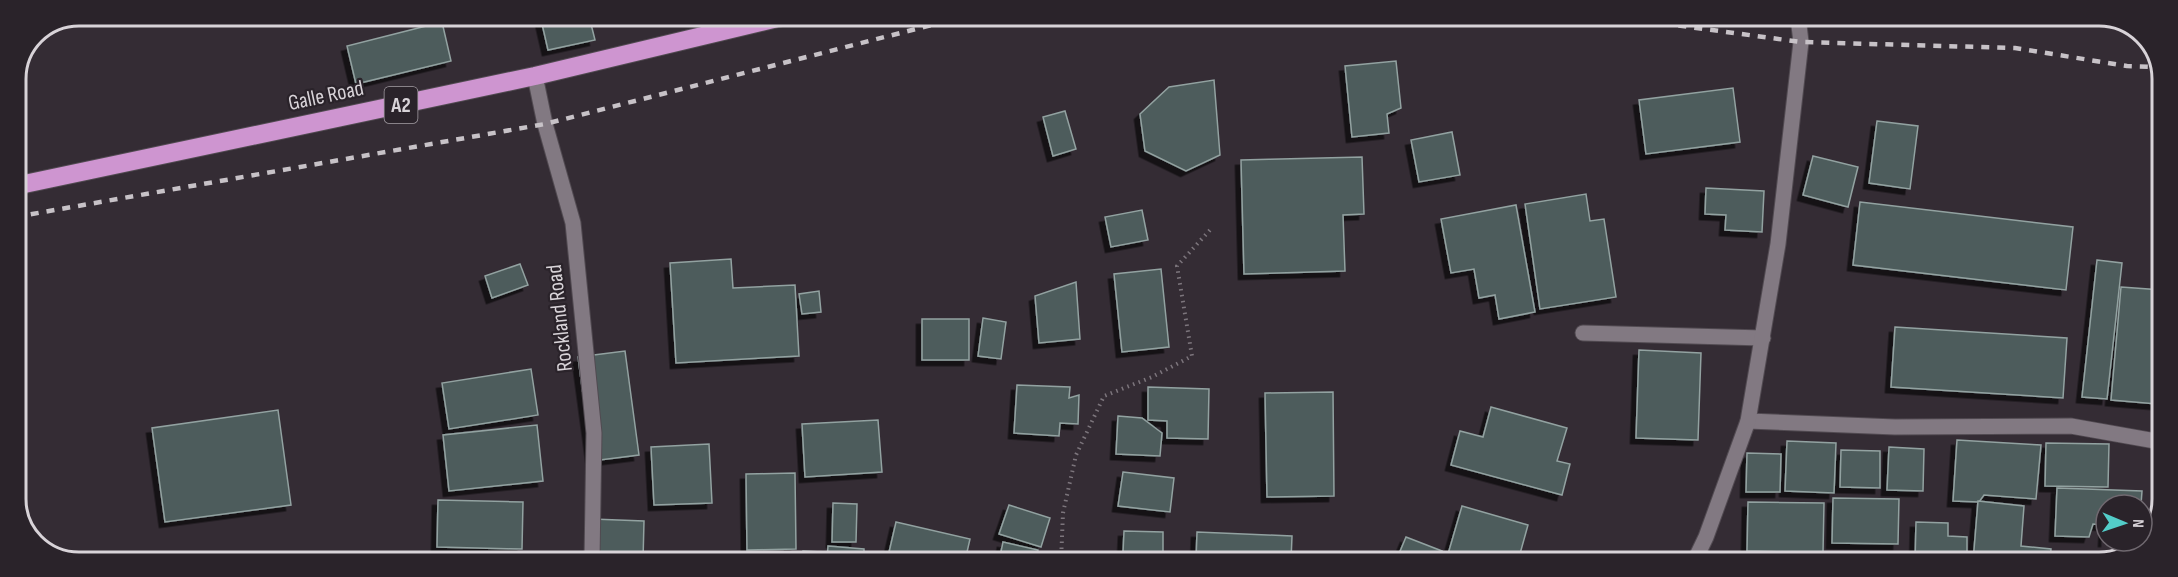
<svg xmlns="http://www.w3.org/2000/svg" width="2178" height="577" font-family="'Sofia Sans Condensed',sans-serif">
	<defs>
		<filter id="shadow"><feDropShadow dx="-5.5" dy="5.5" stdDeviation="0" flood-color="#0009"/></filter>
	</defs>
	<rect width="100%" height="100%" fill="#342c34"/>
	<g fill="#4e5c5b" stroke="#92a2a1" stroke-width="1.5" filter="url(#shadow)">
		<polygon points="540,15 589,16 595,40 548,50"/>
		<polygon points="442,22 451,61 356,84 347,46"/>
		<polygon points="1396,61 1401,108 1387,114 1389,133 1352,137 1345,66"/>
		<polygon points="1214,80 1220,155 1186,171 1145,151 1140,114 1169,87"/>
		<polygon points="1733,88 1740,142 1646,154 1639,100"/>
		<polygon points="1065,111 1076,149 1053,156 1043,117"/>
		<polygon points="1877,121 1918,126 1910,189 1869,183"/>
		<polygon points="1452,132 1460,175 1419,182 1411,140"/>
		<polygon points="1813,156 1858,167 1848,207 1803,195"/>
		<polygon points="1362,157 1364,214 1343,215 1345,271 1244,274 1241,160"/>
		<polygon points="1706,188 1764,191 1762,232 1725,230 1726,215 1705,214"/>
		<polygon points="1586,194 1590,221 1604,219 1616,297 1540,309 1525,204"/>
		<polygon points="1860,202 2073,227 2066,290 1853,265"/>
		<polygon points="1516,205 1535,312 1499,319 1495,295 1479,298 1474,269 1451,273 1441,219"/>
		<polygon points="1142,210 1148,240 1111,247 1105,217"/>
		<polygon points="731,259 733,288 795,285 799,356 676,363 670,263"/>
		<polygon points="2097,260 2122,263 2107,399 2082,397"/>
		<polygon points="520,264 528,285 492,298 485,276"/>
		<polygon points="1161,269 1169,347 1122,352 1114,274"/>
		<polygon points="1076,282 1080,339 1039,343 1035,296"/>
		<polygon points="2121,287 2162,290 2162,353 2157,404 2111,400"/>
		<polygon points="819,291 821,312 802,314 799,294"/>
		<polygon points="983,318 1006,322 1001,359 978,356"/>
		<rect x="922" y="319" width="47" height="41"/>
		<polygon points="1895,327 2067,338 2063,398 1891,387"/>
		<polygon points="1639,350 1701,353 1698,440 1636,438"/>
		<polygon points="625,351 639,455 592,461 578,357"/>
		<polygon points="531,369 538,415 449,429 442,383"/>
		<polygon points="1017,385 1070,387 1069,398 1079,395 1078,424 1060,423 1059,436 1014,433"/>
		<polygon points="1148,387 1209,389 1208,439 1167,438 1167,421 1148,420"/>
		<polygon points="1333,392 1334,496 1267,497 1265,393"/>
		<polygon points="1491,407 1567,428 1557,461 1570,464 1562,495 1451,465 1460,431 1483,437"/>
		<polygon points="278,410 291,505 165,522 152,428"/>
		<polygon points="1118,416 1142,418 1162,433 1160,456 1116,454"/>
		<polygon points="878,420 882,472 805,477 802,424"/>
		<polygon points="537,425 543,481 449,491 443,435"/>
		<polygon points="1957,440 2041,445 2036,499 1984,495 1979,502 1953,501"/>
		<polygon points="1787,441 1836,443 1834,493 1785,491"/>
		<polygon points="2046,443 2109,444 2108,487 2045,486"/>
		<polygon points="709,444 712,503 654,505 651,447"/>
		<polygon points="1889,447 1924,449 1923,491 1887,490"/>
		<polygon points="1841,450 1880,451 1880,488 1840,487"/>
		<polygon points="1747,453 1781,454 1780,492 1746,492"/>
		<polygon points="1123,472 1174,478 1170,512 1118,506"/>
		<polygon points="795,473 796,549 747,550 746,474"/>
		<polygon points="2057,488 2142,491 2141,505 2106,505 2106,541 2104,541 2105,525 2093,524 2089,537 2055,536"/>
		<polygon points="1833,498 1899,499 1898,544 1832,543"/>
		<polygon points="438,500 523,502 522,549 437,547"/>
		<polygon points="1978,501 2024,506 2021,546 2051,549 2050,562 1973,562"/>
		<polygon points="1748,502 1824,503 1823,553 1747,551"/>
		<polygon points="833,503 857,504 856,542 832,542"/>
		<polygon points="1009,505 1050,518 1041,547 999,534"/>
		<polygon points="1462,506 1528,525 1518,561 1446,561"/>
		<polygon points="592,519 644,521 643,561 591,560"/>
		<polygon points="896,522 970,539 965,561 887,561"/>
		<polygon points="1916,522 1948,523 1948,536 1967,537 1967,552 1974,552 1974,562 1915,562"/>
		<polygon points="1124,531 1163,532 1163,554 1123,553"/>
		<polygon points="1197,532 1292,536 1291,561 1196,561"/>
		<polygon points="1406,537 1442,551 1437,561 1396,561"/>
		<polygon points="1003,542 1038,550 1036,561 999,561"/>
		<polygon points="828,546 864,549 864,561 827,561"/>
		<polygon points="803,551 821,552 821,561 803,561"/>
		<polygon points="1852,558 1907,559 1907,562 1852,562"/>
	</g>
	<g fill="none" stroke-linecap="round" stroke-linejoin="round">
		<g stroke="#514a51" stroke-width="17">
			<g id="street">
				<polyline points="1583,333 1763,338"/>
				<polyline points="1748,421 1895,427 2071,426 2161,442"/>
				<polyline points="1694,562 1706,537 1748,421 1778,244 1801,42 1798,17"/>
			</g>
		</g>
		<g stroke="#514a51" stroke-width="17">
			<polyline id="secondary" points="535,76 545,124 573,223 594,433 592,560"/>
		</g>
		<g stroke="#514a51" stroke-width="20">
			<polyline id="highway" points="15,186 535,76 786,16"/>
		</g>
		<polyline stroke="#7c757c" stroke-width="4" stroke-dasharray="1.5 4.5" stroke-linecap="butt" points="1061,561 1063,513 1076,455 1104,396 1152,377 1192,356 1177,266 1210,230"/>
		<use href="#street" stroke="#827982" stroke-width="15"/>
		<use href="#secondary" stroke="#827982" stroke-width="15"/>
		<use href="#highway" stroke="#ce95d0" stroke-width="18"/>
		<g stroke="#c7c2c7" stroke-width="4.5" stroke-dasharray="8 8" stroke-linecap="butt">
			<polyline points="1615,17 1801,42 2015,48 2127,66 2160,67"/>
			<polyline points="15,217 545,124 955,19 976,16"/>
		</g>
	</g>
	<g text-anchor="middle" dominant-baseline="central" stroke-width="4.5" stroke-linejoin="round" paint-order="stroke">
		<rect fill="#2a232a" stroke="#a49ea4" stroke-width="1.5" x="384.5" y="87" width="33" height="36" rx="4.5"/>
		<g font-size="21" font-weight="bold" fill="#d8d3d8">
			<text x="401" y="105">A2</text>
		</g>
		<g font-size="22" fill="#d8d3d8" stroke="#2a232a">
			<text transform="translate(326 96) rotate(-12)">Galle Road</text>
			<text transform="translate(560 318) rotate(-96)">Rockland Road</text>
		</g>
	</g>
	<path d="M0 0H2178V577H0ZM79 26H2099A53 53 0 0 1 2152 79V499A53 53 0 0 1 2099 552H79A53 53 0 0 1 26 499V79A53 53 0 0 1 79 26Z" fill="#2a232a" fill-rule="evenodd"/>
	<path fill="none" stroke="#d8d3d8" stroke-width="3" d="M79 26H2099A53 53 0 0 1 2152 79V499A53 53 0 0 1 2099 552H79A53 53 0 0 1 26 499V79A53 53 0 0 1 79 26Z"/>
	<g transform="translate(2124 523) rotate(92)"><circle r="28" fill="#2a232a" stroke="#706970" stroke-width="1.5"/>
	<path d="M0-4.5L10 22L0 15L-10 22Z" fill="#53cdc9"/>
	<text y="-9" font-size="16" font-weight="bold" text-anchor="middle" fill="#d8d3d8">N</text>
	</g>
</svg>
